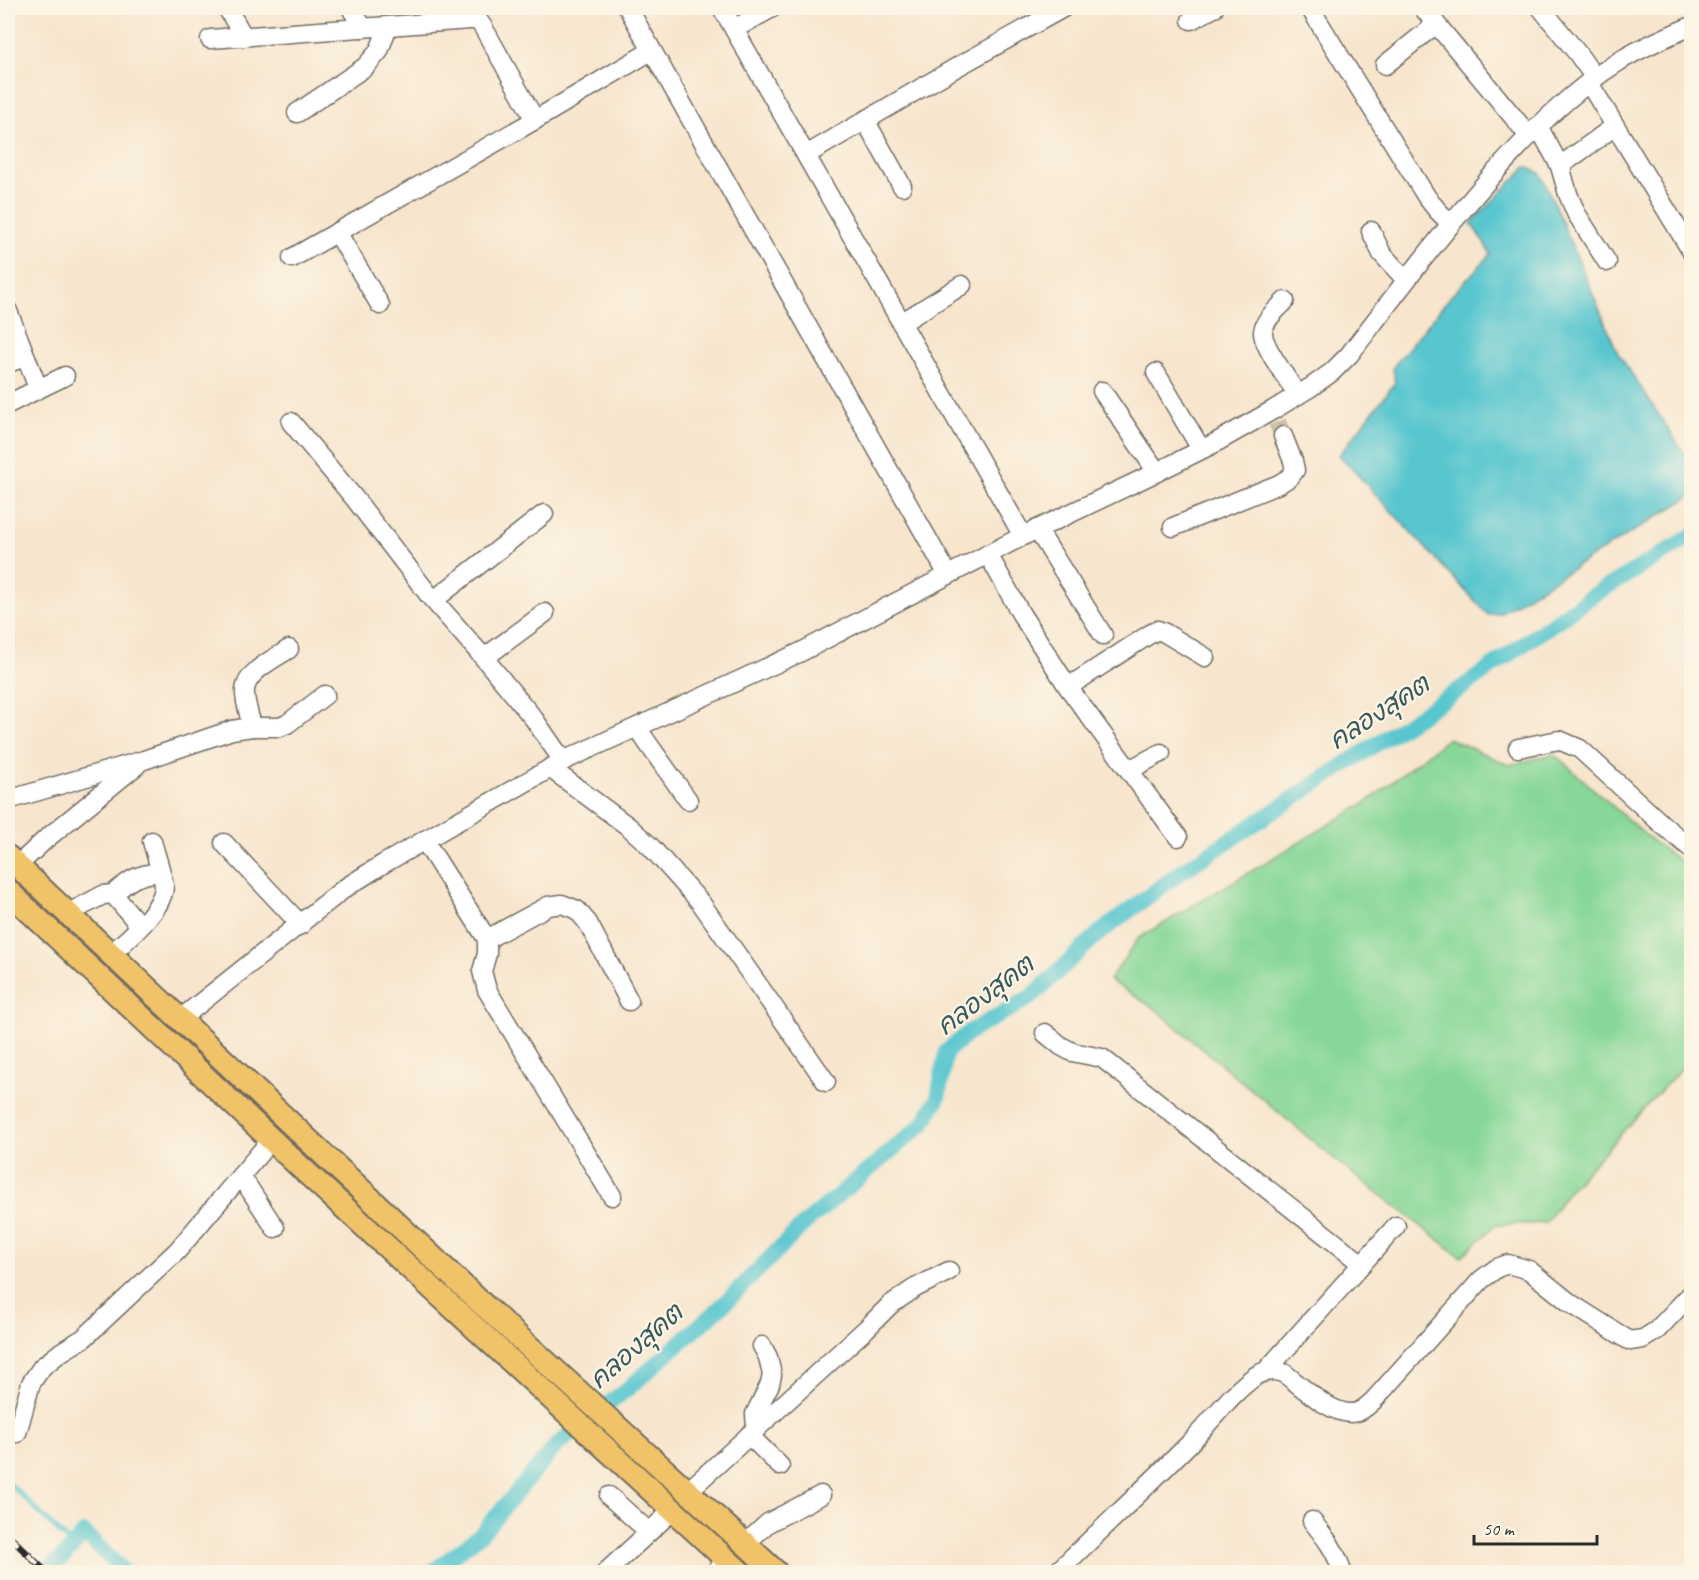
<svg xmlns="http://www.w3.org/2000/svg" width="1699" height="1580" font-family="Caveat,'Playpen Sans Thai',sans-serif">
	<rect width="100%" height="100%" fill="#fcf5e5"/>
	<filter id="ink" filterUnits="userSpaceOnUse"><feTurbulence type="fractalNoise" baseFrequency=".0167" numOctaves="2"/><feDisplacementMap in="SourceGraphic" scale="12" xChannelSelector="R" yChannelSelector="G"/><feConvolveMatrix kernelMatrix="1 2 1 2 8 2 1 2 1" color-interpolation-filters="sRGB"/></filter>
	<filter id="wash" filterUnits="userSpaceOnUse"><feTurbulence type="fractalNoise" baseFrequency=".008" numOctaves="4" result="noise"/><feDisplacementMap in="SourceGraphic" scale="24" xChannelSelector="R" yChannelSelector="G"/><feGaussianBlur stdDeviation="1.35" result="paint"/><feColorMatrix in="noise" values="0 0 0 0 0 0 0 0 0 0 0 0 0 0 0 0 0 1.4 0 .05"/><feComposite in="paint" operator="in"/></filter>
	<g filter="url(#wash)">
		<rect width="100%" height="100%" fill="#f7e5cd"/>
		<polygon fill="#87d798" stroke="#598162" stroke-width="1.5" points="1448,738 1509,765 1554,754 1651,840 1692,870 1691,1058 1568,1191 1545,1223 1496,1225 1461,1257 1339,1163 1154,1008 1109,980 1139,938 1367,802"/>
		<polygon fill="#59c6cf" stroke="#42787d" stroke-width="1.5" points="1526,167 1540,173 1548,189 1618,353 1691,464 1691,496 1500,613 1488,615 1339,455 1395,383 1393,367 1451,296 1491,254 1471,223"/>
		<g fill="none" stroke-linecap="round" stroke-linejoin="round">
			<polyline stroke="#59c6cf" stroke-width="5" points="8,1482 73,1546"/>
			<g stroke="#59c6cf" stroke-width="16">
				<polyline points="45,1572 65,1555 84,1533 125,1572"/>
				<polyline points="432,1572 480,1535 557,1445 631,1386 725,1303 802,1226 923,1124 938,1098 946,1052 971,1031 1031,997 1098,934 1178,874 1460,689 1592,596 1692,536"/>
			</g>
		</g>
	</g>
	<g filter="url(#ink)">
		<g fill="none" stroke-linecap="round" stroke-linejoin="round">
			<polyline stroke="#cec0ad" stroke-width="18" stroke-dasharray="18 9" stroke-linecap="butt" points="1277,422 1283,436"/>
			<g stroke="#726c64" stroke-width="21">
				<g id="minor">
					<polyline points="227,8 244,37"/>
					<polyline points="351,8 363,28"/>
					<polyline points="628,8 948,575"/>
					<polyline points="722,8 1023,536"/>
					<polyline points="1310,8 1426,196 1437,210 1450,223"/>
					<polyline points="1423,8 1529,136"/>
					<polyline points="1541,8 1578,54 1595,78"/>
					<polyline points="1191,20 1214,8"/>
					<polyline points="734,29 772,8"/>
					<polyline points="210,39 470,20 478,20 483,27 535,120"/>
					<polyline points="1385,65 1436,24"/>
					<polyline points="1589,83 1692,252"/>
					<polyline points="297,113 365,67 379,51 388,26"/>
					<polyline points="865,120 902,186"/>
					<polyline points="1538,126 1560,166 1615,126"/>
					<polyline points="806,155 957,67 1063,8"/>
					<polyline points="1560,166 1568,194 1576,213 1607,262"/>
					<polyline points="1371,231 1382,254 1406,280"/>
					<polyline points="337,232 380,305"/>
					<polyline points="292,258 535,120 651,51"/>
					<path d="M1285,301C1277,310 1264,319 1263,332C1262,345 1290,383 1298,395"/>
					<polyline points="8,311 38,388"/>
					<polyline points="901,323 962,285"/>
					<polyline points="8,363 25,357"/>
					<polyline points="1156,373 1201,449"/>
					<polyline points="1102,391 1157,472"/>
					<polyline points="8,404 65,376"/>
					<polyline points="291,422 355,499 429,595 484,658 534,719 563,761"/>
					<polyline points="1173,527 1279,484 1290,477 1295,470 1293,461 1283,436"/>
					<polyline points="1037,529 1103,635"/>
					<polyline points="988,554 1021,614 1068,687 1178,837"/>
					<polyline points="434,600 544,514"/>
					<polyline points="484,658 545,613"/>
					<polyline points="1068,687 1150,634 1158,630 1165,633 1205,657"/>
					<path d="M252,727C250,716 244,701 245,690C247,671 274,659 289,649"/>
					<polyline points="637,728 688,800"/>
					<polyline points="1518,748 1559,740 1580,749 1664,826 1692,849"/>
					<polyline points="550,768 629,827 650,846 701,903 826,1082"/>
					<polyline points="1129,770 1161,753"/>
					<polyline points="8,800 144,760 232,730 252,727 280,727 287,724 325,695"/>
					<polyline points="424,840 487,939 487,954 482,971 487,990 612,1196"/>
					<polyline points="224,843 301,925"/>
					<polyline points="17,866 46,839 137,765"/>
					<path d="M113,894C131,879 136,875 160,872"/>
					<polyline points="67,914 103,895 113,894 140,926"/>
					<polyline points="487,939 548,906 562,904 577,910 588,923 629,1001"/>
					<path d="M110,955C127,939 163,911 164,886C164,879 154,850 152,841"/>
					<path d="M179,1020L345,888L383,864L563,761L801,652L1023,536L1157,472L1215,443L1273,410L1311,387L1332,372L1349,355C1395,295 1440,235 1489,179C1528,135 1571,91 1621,60C1644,46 1668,36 1692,26"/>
					<polyline points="1045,1033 1061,1046 1072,1052 1102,1058 1362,1264"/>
					<polyline points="241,1176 275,1228"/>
					<polyline points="1266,1371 1396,1226"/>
					<polyline points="756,1429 755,1414 770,1384 772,1375 768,1357 762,1346"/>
					<polyline points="17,1433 31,1383 42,1367 61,1352 84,1338 177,1251 271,1140"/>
					<polyline points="749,1435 780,1466"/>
					<polyline points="687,1492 866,1329 890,1305 915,1288 949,1271"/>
					<polyline points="609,1496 649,1532"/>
					<path d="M1312,1521C1325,1537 1337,1552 1342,1572"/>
					<polyline points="745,1544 768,1523 821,1495"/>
					<polyline points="606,1572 672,1511"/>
					<polyline points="715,1572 727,1561"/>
					<path d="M1057,1572C1100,1531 1143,1490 1186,1447C1210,1424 1229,1394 1257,1375C1266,1370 1274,1370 1284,1373C1301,1386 1335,1419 1357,1412C1364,1410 1368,1405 1373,1401L1481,1280L1497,1268L1508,1264L1529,1270L1570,1303L1630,1341L1643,1339L1657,1330L1692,1293"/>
				</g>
			</g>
			<g stroke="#726c64" stroke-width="26">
				<g id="major">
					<polyline points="8,857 478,1300 776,1572"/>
					<polyline points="8,891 296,1163 740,1572"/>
				</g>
			</g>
			<use href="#minor" stroke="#fff" stroke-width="18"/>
			<use href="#major" stroke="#f0c369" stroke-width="22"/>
			<g stroke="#2b2b2b" stroke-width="7">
				<g id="rail">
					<polyline points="8,1535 46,1572"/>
					<polyline points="8,1565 15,1572"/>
				</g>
			</g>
			<use href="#rail" stroke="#fcf5e5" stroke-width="4.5" stroke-dasharray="14" stroke-linecap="butt"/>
		</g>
	</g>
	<g text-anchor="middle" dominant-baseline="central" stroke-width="4.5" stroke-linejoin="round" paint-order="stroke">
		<g font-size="26" font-style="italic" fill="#395a5c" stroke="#fcf5e5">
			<text transform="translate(1379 712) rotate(-33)">คลองสุคต</text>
			<text transform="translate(985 995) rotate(-37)">คลองสุคต</text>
			<text transform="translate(636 1346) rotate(-41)">คลองสุคต</text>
		</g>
	</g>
	<rect width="1699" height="1580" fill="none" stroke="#fcf5e5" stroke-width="30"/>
	<path d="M1474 1535v9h123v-9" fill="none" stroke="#2b2b2b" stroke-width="3"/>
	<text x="1483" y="1535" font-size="18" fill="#2b2b2b" stroke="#fcf5e5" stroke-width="4.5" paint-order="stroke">50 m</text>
</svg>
